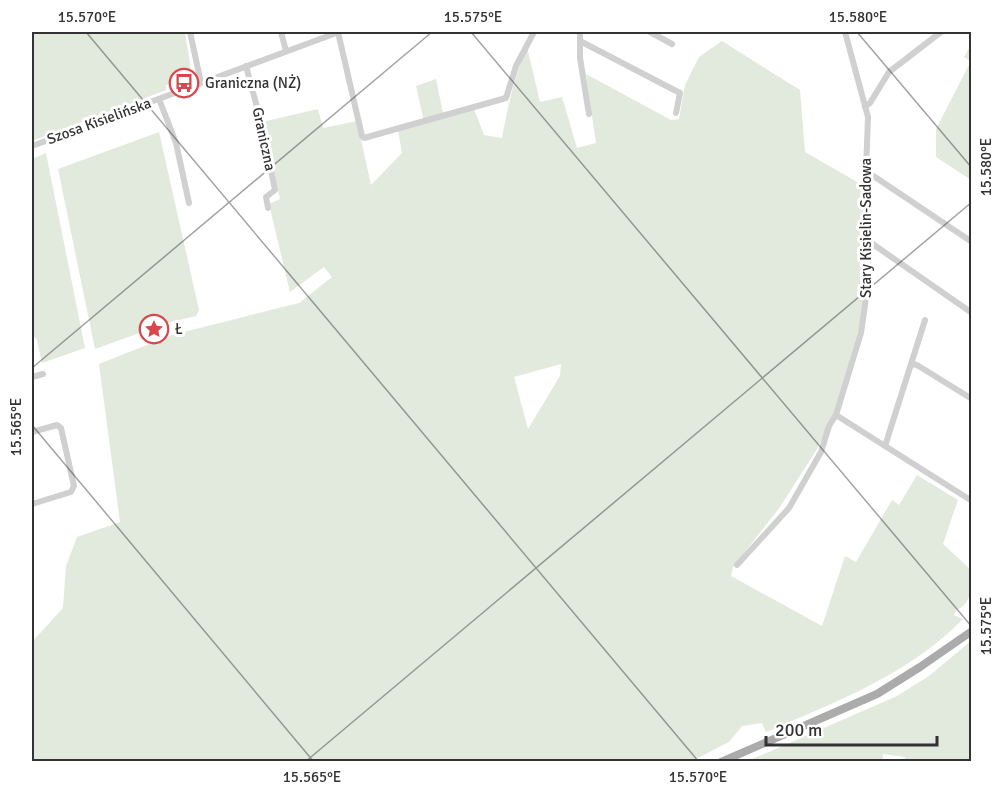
<svg xmlns="http://www.w3.org/2000/svg" width="1003" height="793" font-family="Signika,sans-serif">
	<rect width="100%" height="100%" fill="#fff"/>
	<g fill="#e2e9dd" fill-rule="evenodd">
		<polygon points="32,32 185,32 191,70 188,77 166,85 166,90 32,141"/>
		<path d="M722,41L800,90L805,152L859,183L866,184L868,300L834,414L817,449L780,507L733,567L731,576L822,626L845,556L856,562L892,500L899,505L917,475L958,500L943,544L971,570C971,585 973,604 956,610L954,615L963,619C908,675 836,702 766,732L762,723L742,726L729,742L692,761L32,762V642L63,608L66,566L77,537L120,522L99,364L172,335L299,303L332,277L324,267L290,292L269,204L280,199L262,122L318,109L323,128L357,121L371,185L402,153L398,130L424,122L416,86L436,79L444,118L474,109L484,135L502,138C508,106 514,77 527,47L540,102L562,97L577,148L596,143L586,74L671,120L679,119L685,85L699,57ZM561,364L560,376L528,429L514,377Z"/>
		<polygon points="971,45 971,180 936,157 936,129 971,61 964,57"/>
		<polygon points="159,132 199,310 196,316 167,323 95,349 58,169"/>
		<polygon points="46,153 85,348 42,363 37,340 32,334 32,159"/>
		<polygon points="971,641 971,761 904,761 905,757 883,754 883,761 748,761 897,696 929,676"/>
	</g>
	<g fill="none" stroke-linecap="round" stroke-linejoin="round">
		<g stroke="#d0d0d0" stroke-width="6">
			<polyline points="190,32 201,83"/>
			<polyline points="281,32 286,51"/>
			<polyline points="338,32 362,136 364,138 506,98 516,66 534,32"/>
			<polyline points="580,32 580,58 589,114"/>
			<polyline points="650,32 672,44"/>
			<polyline points="580,41 680,93 676,113"/>
			<polyline points="246,66 261,122 275,190 266,197 268,208"/>
			<polyline points="159,99 176,143 189,203"/>
			<polyline points="865,107 870,103 889,72 941,32"/>
			<polyline points="32,146 339,32"/>
			<polyline points="866,171 972,242"/>
			<polyline points="867,240 972,313"/>
			<polyline points="912,364 917,365 972,399"/>
			<polyline points="32,377 43,374"/>
			<polyline points="836,415 972,501"/>
			<polyline points="32,432 57,425 61,428 74,486 71,492 32,504"/>
			<polyline points="885,446 925,320"/>
			<polyline points="737,565 789,508 821,452 829,426 836,415 861,333 869,277 866,171 868,117 845,32"/>
		</g>
		<polyline stroke="#ababab" stroke-width="8" points="721,762 877,694 920,667 972,631"/>
	</g>
	<path fill="none" stroke="#333" stroke-width="1.5" stroke-opacity="0.45" d="M86,32L699,762M471,32L972,627M857,32L972,168M32,368L432,32M32,425L314,762M305,762L972,202"/>
	<defs>
		<g id="bus-ring" transform="scale(1.5)"><circle r="9.5" fill="#fff" stroke="#d6484b" stroke-width="1.5"/><path d="M-5-6H5V4H4V6H2V4H-2V6H-4V4H-5ZM-3.5-4V0h7V-4ZM-3.5 1.2v1.5H-2V1.2ZM2 1.2v1.5H3.5V1.2Z" fill="#d6484b"/></g>
		<g id="sight-ring" transform="scale(1.5)"><circle r="9.5" fill="#fff" stroke="#d6484b" stroke-width="1.5"/><path d="M0-6L1.8-2.2L6-1.7L2.9 1.2L3.7 5.4L0 3.3L-3.7 5.4L-2.9 1.2L-6-1.7L-1.8-2.2Z" fill="#d6484b"/></g>
	</defs>
	<g fill-rule="evenodd">
		<use href="#bus-ring" x="184" y="83"/>
		<use href="#sight-ring" x="154" y="329"/>
	</g>
	<g text-anchor="middle" dominant-baseline="central" stroke-width="6" stroke-linejoin="round" paint-order="stroke">
		<g font-size="15" fill="#333" stroke="#fff" text-anchor="start">
			<text x="205" y="83">Graniczna (NŻ)</text>
			<text x="175" y="329">Ł</text>
		</g>
		<g font-size="15" fill="#333" stroke="#fff">
			<text transform="translate(99 121) rotate(-20)">Szosa Kisielińska</text>
			<text transform="translate(264 139) rotate(78)">Graniczna</text>
			<text transform="translate(866 228) rotate(-90)">Stary Kisielin-Sadowa</text>
		</g>
	</g>
	<rect width="1003" height="793" fill="none" stroke="#ffffff" stroke-width="66"/>
	<path d="M766 736v9h171v-9" fill="none" stroke="#333333" stroke-width="3"/>
	<text x="775" y="736" font-size="18" fill="#333333" stroke="#ffffff" stroke-width="4.5" paint-order="stroke">200 m</text>
	<rect x="33" y="33" width="937" height="727" fill="none" stroke="#333" stroke-width="2"/>
	<g font-size="15" text-anchor="middle" fill="#333">
		<text x="87" y="22">15.570°E</text>
		<text x="473" y="22">15.575°E</text>
		<text x="858" y="22">15.580°E</text>
		<text transform="translate(986 167) rotate(-90)" y="5">15.580°E</text>
		<text transform="translate(16 427) rotate(-90)" y="5">15.565°E</text>
		<text transform="translate(986 626) rotate(-90)" y="5">15.575°E</text>
		<text x="312" y="782">15.565°E</text>
		<text x="698" y="782">15.570°E</text>
	</g>
</svg>
